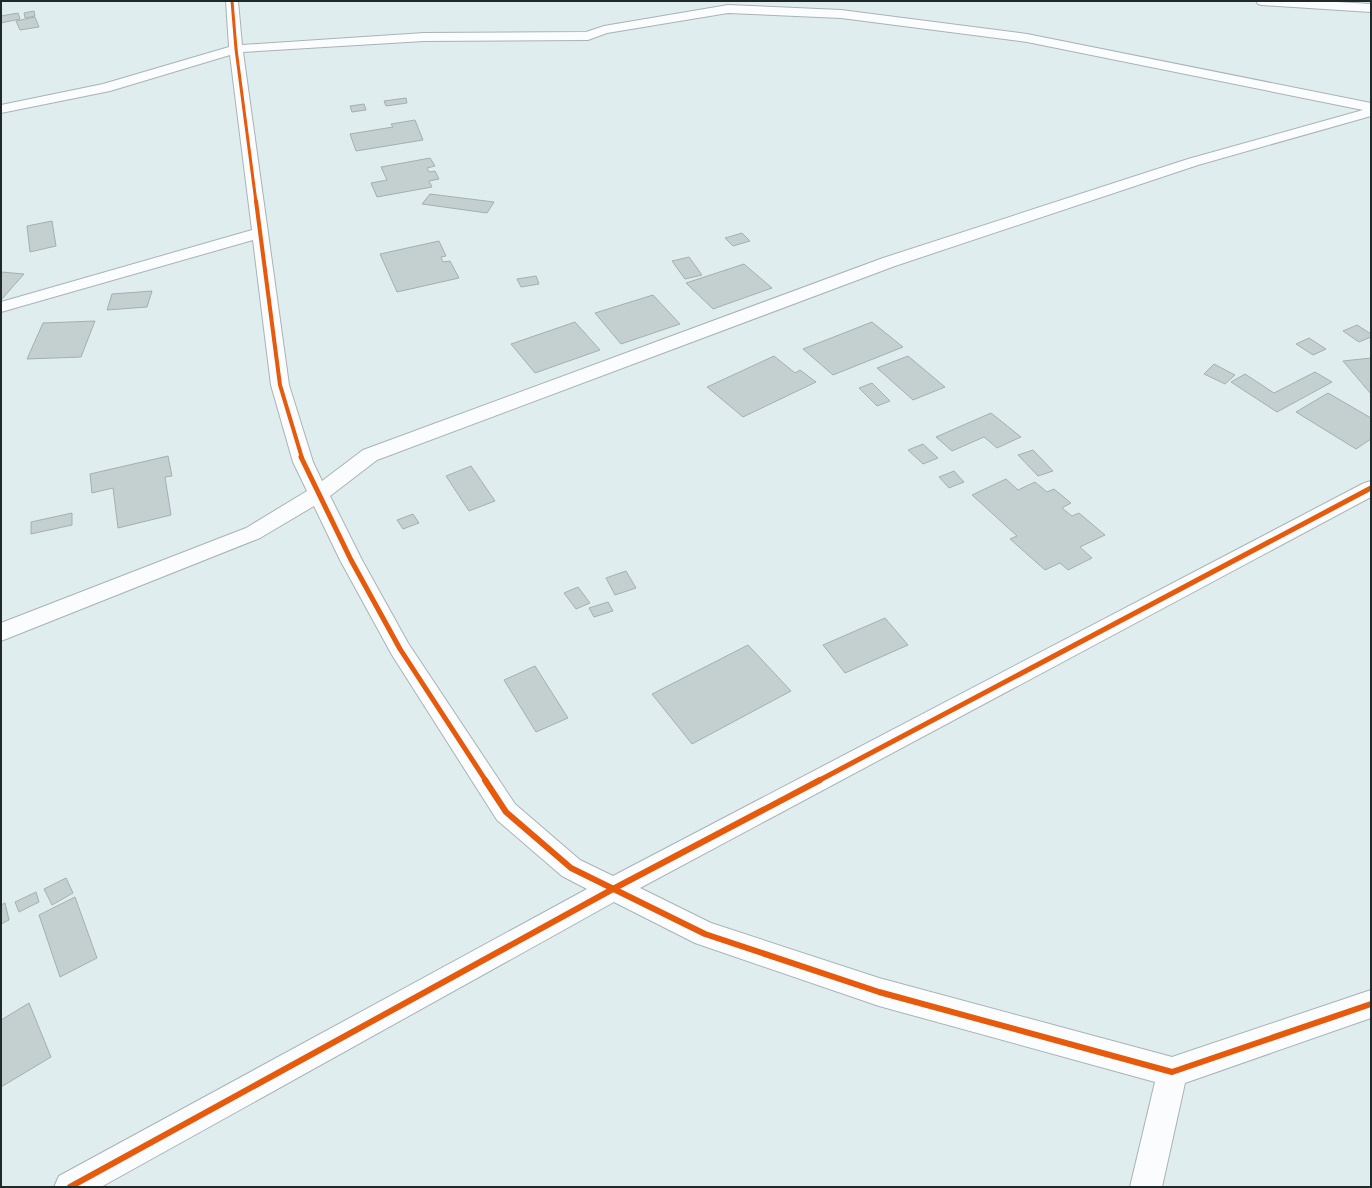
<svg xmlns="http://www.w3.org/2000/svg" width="1372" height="1188" font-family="Cabin,sans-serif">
	<rect width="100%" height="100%" fill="#e0edef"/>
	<g fill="#c4cfd0" stroke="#a5afb0">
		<polygon points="34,11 35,16 25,18 24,13"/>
		<polygon points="18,13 20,19 1,23 1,16"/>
		<polygon points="35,17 39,27 20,30 16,21"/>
		<polygon points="406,98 407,103 386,106 384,101"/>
		<polygon points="364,104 366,110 352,112 350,106"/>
		<polygon points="415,120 423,140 356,151 350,134 393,127 391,124"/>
		<polygon points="430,158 435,166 427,168 429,172 435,171 439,179 429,181 432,187 377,197 371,183 387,180 381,167"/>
		<polygon points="430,194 494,202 487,213 422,204"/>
		<polygon points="52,221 56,246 30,252 27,226"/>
		<polygon points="742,233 750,241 733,246 725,238"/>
		<polygon points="439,241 446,256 441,257 443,262 450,261 459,278 397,292 380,254"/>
		<polygon points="689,257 702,275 685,279 672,261"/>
		<polygon points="744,264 772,288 713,309 686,283"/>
		<polygon points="1,272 24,274 1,300"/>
		<polygon points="536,276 539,284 521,287 517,279"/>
		<polygon points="152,291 147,307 107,310 112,294"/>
		<polygon points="653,295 680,324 621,344 595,313"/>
		<polygon points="95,321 81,357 27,359 43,323"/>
		<polygon points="575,322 600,350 535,373 511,344"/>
		<polygon points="872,322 903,347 833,375 803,349"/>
		<polygon points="1357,325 1371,334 1371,337 1359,342 1343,331"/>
		<polygon points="1309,338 1326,349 1313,355 1296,344"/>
		<polygon points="774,356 795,373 800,370 816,382 743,417 707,387"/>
		<polygon points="908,356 945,387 913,400 877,368"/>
		<polygon points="1371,358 1371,394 1343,361"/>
		<polygon points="1214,364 1235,375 1225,384 1204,374"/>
		<polygon points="1315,372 1332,382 1277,412 1231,382 1245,374 1274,393"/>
		<polygon points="872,383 890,401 877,406 859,388"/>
		<polygon points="1328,393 1371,418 1371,439 1356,449 1296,412"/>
		<polygon points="991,413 1021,437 997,448 984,437 952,451 936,437"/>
		<polygon points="923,444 938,458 923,464 908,450"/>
		<polygon points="1033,450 1053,471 1038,476 1018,455"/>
		<polygon points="168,456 172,476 165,477 171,515 118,528 113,488 92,493 90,474"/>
		<polygon points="471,466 495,501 469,511 446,476"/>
		<polygon points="954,471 964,482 949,488 939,477"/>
		<polygon points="1006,479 1018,490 1035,482 1047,492 1054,489 1071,503 1062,508 1072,516 1079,513 1105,535 1080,547 1092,558 1068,570 1060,563 1045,570 1010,539 1017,536 972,495"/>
		<polygon points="72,513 72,525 31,534 31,522"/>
		<polygon points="413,514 419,523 403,529 397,520"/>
		<polygon points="626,571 636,588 615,595 606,578"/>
		<polygon points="578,587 590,603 576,609 564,593"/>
		<polygon points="608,602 613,611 594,617 589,608"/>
		<polygon points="885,618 908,645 845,673 823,645"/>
		<polygon points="748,645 791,691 692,744 652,694"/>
		<polygon points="535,666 568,718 536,732 504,680"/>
		<polygon points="66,878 73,893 52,905 44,889"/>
		<polygon points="36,892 39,902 19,912 15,902"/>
		<polygon points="75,897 97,958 60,977 39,915"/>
		<polygon points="5,903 9,920 1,924 1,905"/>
		<polygon points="29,1003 51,1057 1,1087 1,1020"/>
	</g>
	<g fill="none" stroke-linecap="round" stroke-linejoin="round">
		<g stroke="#a9b3b4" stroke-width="2">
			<g id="minor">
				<path d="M226,1H238L242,45L424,33L586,32L604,26L728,5L841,10L1027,34L1371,103V116L1198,165L895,266L377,460L330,496L362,560L408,643L515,804L580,860L613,876L1364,483L1371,481V497L640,888L711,923L879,978L1172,1057L1371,990V1018L1185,1083L1162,1187H1130L1155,1082L879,1006L695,943L614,902L101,1187H54L59,1176L587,889L562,876L497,820L392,655L340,560L314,506L260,538L1,641V623L246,528L307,491L293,462L271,385L253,240L1,312V302L252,230L230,55L110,91L1,113V105L103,84L229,47ZM728,13L841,18L1027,42L1363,110L1188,159L883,258L363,450L322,481L313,462L289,385L243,52L424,41L588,40L607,33Z"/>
				<polygon points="1256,1 1320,1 1371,4 1371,12 1262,5 1258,4"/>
			</g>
		</g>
		<use href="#minor" fill="#fafcfd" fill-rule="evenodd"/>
		<g stroke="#effeff" stroke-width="4.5">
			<polyline id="cycleway-far3" points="232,1 236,49 256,202"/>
		</g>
		<g stroke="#effeff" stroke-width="6">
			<polyline id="cycleway-far2" points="256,201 280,385 302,458"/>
		</g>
		<g stroke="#effeff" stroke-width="8">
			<g id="cycleway-far1">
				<polyline points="301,457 351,560 400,649 486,781"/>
				<polyline points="818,781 1371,488"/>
			</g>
		</g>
		<g stroke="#effeff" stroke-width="9">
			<g id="cycleway">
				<polyline points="485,780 506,812 571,868 705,934 879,992 1172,1072 1371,1004"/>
				<polyline points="70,1187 613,889 820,780"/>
			</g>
		</g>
		<use href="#cycleway-far3" stroke="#e8590c" stroke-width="3"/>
		<use href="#cycleway-far2" stroke="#e8590c" stroke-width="4"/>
		<use href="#cycleway-far1" stroke="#e8590c" stroke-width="5"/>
		<use href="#cycleway" stroke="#e8590c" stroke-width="6"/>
	</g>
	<rect width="1372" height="1188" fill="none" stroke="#20292a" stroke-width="4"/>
</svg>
